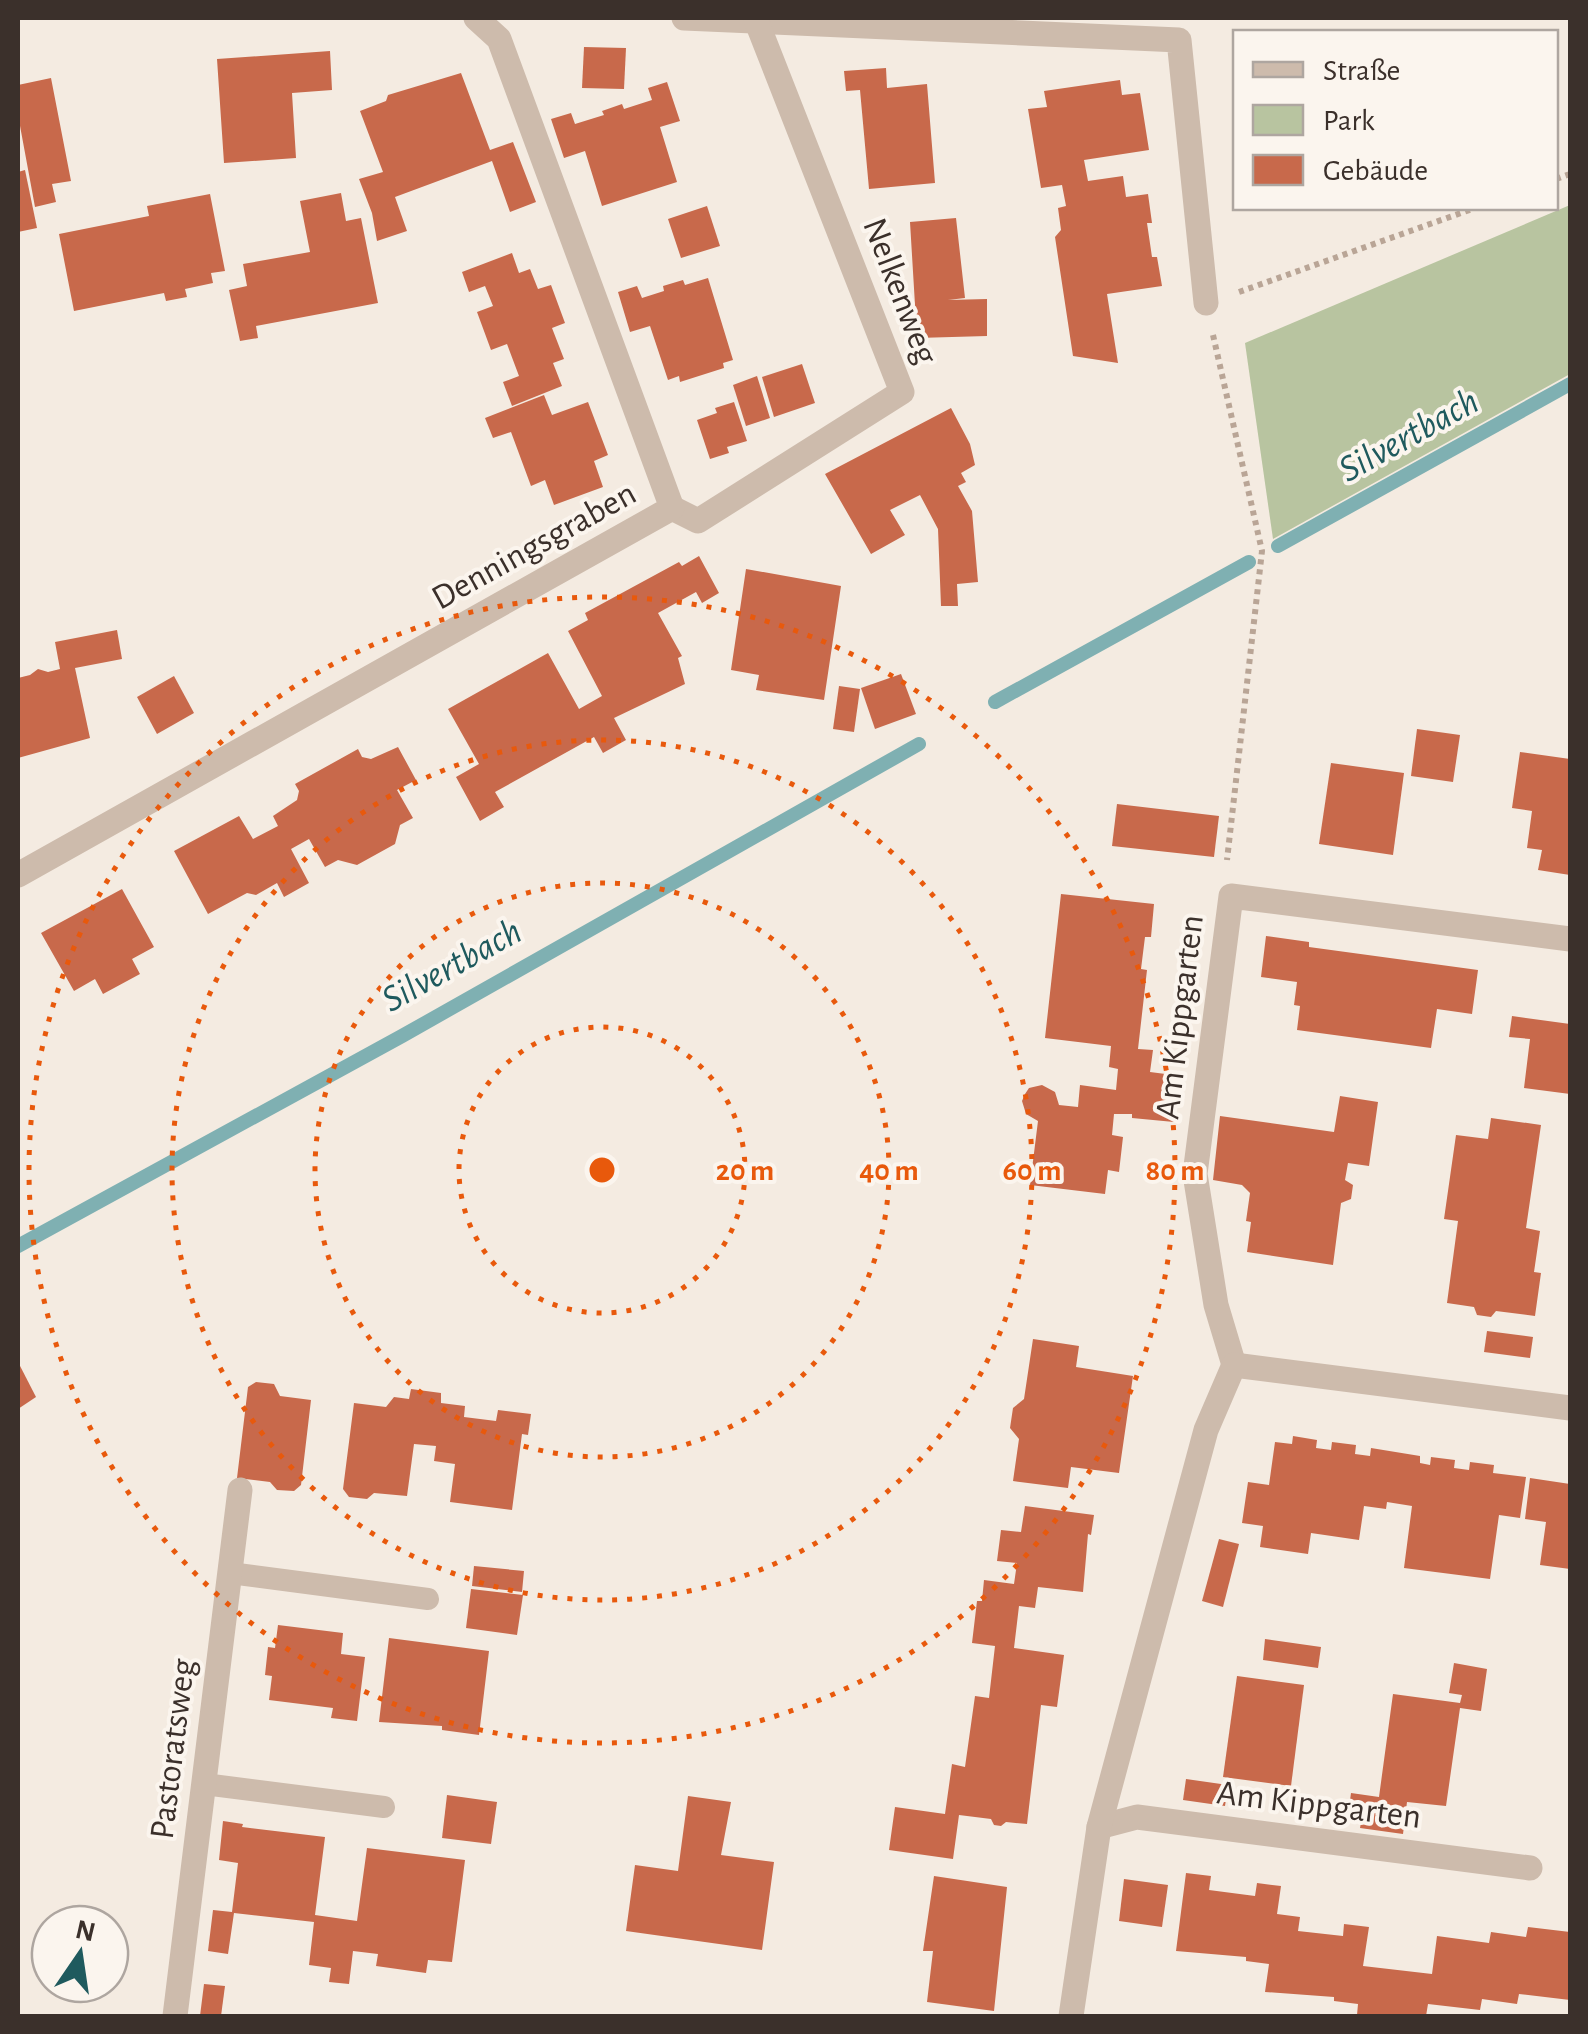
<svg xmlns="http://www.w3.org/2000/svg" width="1588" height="2034" font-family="'Alegreya Sans',sans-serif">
	<rect width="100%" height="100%" fill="#f4ebe1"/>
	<polygon fill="#b8c4a0" points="1570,205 1570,374 1273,539 1245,343"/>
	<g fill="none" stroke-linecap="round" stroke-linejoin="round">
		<g stroke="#7fb0b2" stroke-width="14">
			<polyline points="1278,546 1570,384"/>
			<polyline points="995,702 1249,562"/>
			<polyline points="18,1246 402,1036 919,744"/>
		</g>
	</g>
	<g fill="#c8694b">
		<polygon points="584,47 626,48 624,89 582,88"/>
		<polygon points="330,51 332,90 292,93 296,158 224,163 217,59"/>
		<polygon points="886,68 887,88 927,84 935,183 869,189 860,90 846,91 844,71"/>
		<polygon points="461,73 490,150 513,142 536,202 510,212 492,161 395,197 407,231 377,241 372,213 359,179 383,172 360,111 386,101 388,95"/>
		<polygon points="51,78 71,181 52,184 56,202 35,207 18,115 18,85"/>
		<polygon points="1120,80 1122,95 1140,93 1149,150 1084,160 1088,181 1123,176 1126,197 1148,194 1152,223 1147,223 1152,257 1157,257 1162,286 1107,294 1118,363 1073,356 1055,237 1061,230 1058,208 1066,206 1062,185 1041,188 1028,109 1047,107 1044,91"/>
		<polygon points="667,82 680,121 660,127 677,182 602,206 585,151 564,158 551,119 571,113 575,124 604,115 602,111 622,104 624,109 652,100 648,88"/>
		<polygon points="25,170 37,228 18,232 18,172"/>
		<polygon points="341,193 346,221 361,218 378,303 256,326 258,338 240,341 229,290 247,286 243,264 310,252 300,201"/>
		<polygon points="210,194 225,271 211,273 213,283 185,289 187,297 166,301 164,293 74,311 59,234 149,216 147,206"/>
		<polygon points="707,206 720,246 681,258 668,219"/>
		<polygon points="956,218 965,298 948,300 987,299 987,336 917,338 910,222"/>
		<polygon points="512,253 519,273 530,269 538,289 551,285 565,323 552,328 564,359 553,363 562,386 512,406 503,382 519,376 507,344 491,350 477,312 493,306 485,286 469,292 462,272"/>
		<polygon points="708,278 733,360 723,363 724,368 680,382 679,376 668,380 650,326 630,332 618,292 637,286 642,298 664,291 663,286 683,280 685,285"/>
		<polygon points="802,364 815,403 774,417 762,377"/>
		<polygon points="757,376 770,418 746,426 733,385"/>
		<polygon points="544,395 552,415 588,402 608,455 594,461 603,487 554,505 545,480 531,486 511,432 493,438 485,418"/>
		<polygon points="734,402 747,441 727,447 729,453 710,459 697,420 717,413 715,408"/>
		<polygon points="951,408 970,444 975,465 961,473 966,482 958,486 972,511 978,582 957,584 958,606 941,606 938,529 920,495 890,510 905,535 871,554 825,474"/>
		<polygon points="699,556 719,593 702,603 696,592 658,613 682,656 678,658 685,684 614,718 626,740 603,753 594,737 495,792 504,807 480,821 456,777 479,764 448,709 548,653 579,709 602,696 568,631 588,620 585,613 679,562 682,566"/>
		<polygon points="746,569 841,586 824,700 756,690 759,675 731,670"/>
		<polygon points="117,630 122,659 75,668 90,738 18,758 18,678 30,675 38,669 48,672 60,669 55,642"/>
		<polygon points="901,674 916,714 875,729 861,688"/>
		<polygon points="174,676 194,713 157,734 137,697"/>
		<polygon points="839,686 860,689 854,732 833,729"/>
		<polygon points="1417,729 1460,735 1453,782 1411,776"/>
		<polygon points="398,747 416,780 397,790 413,818 400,825 395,844 357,865 338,860 325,867 309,839 291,849 309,883 284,897 277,883 256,895 247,893 208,914 174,851 239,816 253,839 278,826 273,816 297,800 299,791 295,784 358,749 362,757 371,759"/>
		<polygon points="1520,752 1570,759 1570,875 1538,870 1542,850 1527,848 1532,811 1512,808"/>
		<polygon points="1331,763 1404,773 1393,855 1319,844"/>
		<polygon points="1117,804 1219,816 1214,857 1112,846"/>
		<polygon points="122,889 154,947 132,959 140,974 103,994 95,979 74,991 41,933"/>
		<polygon points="1061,894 1154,904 1151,937 1145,937 1141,969 1147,970 1138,1049 1153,1050 1150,1072 1181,1076 1174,1122 1132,1118 1132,1114 1114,1114 1112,1135 1123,1137 1119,1172 1108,1170 1105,1194 1030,1185 1038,1121 1026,1114 1022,1101 1025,1094 1029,1088 1042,1085 1055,1092 1059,1105 1078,1107 1080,1085 1116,1090 1118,1069 1109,1067 1111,1046 1045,1038"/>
		<polygon points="1266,936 1309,942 1309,947 1478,970 1472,1014 1437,1009 1431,1048 1297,1030 1300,1006 1294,1005 1297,982 1261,977"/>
		<polygon points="1512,1016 1570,1024 1570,1094 1524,1088 1530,1039 1509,1037"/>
		<polygon points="1340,1096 1378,1102 1369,1166 1348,1163 1345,1180 1353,1185 1351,1199 1341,1203 1333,1265 1247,1252 1251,1222 1246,1221 1250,1193 1242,1185 1213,1180 1220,1116 1334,1132"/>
		<polygon points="1491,1118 1541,1125 1526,1228 1540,1231 1534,1272 1541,1273 1535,1316 1496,1311 1491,1317 1477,1315 1474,1307 1447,1303 1458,1221 1444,1219 1456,1135 1488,1139"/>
		<polygon points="1487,1331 1533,1337 1530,1358 1484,1352"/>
		<polygon points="1033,1339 1079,1346 1076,1367 1133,1376 1119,1473 1071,1467 1068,1488 1013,1481 1019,1439 1010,1428 1013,1408 1024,1399"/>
		<polygon points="18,1362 36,1397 18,1409"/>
		<polygon points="256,1382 274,1384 280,1396 311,1400 301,1485 294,1491 277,1490 270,1482 237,1478 248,1387"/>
		<polygon points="411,1389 441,1393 441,1403 465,1406 464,1417 496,1421 498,1410 531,1414 528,1435 522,1434 512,1510 450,1502 455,1464 434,1461 436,1446 414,1444 407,1496 374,1493 367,1499 349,1497 343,1489 354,1403 386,1407 394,1397 409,1399"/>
		<polygon points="1293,1436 1317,1440 1316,1448 1331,1450 1332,1442 1356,1445 1355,1454 1370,1456 1371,1448 1420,1456 1420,1463 1430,1465 1431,1457 1455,1460 1454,1468 1469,1470 1470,1462 1494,1465 1493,1473 1526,1477 1520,1518 1499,1515 1490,1579 1404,1568 1412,1506 1387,1502 1386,1509 1364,1506 1359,1540 1311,1533 1308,1554 1260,1547 1263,1526 1242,1523 1248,1482 1269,1485 1275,1442 1292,1444"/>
		<polygon points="1530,1478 1570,1484 1570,1569 1540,1565 1546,1522 1525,1519"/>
		<polygon points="1025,1506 1094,1515 1091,1535 1088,1534 1083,1592 1038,1587 1035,1608 1019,1606 1014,1648 1064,1655 1057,1707 1041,1705 1027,1824 1006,1822 1001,1826 994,1825 991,1819 959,1815 953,1859 889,1850 895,1807 945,1814 952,1764 965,1767 975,1696 989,1698 995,1646 972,1643 977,1601 982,1601 984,1580 1014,1584 1017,1563 997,1561 1001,1530 1021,1532"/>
		<polygon points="1219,1539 1239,1544 1223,1607 1202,1601"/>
		<polygon points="474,1566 524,1571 522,1592 472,1586"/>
		<polygon points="471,1589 523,1595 517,1635 466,1628"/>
		<polygon points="278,1625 343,1633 341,1654 365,1657 357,1721 331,1718 333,1708 269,1700 272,1676 265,1675 268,1647 275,1648"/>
		<polygon points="389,1638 489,1651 479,1735 442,1730 442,1726 379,1722"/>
		<polygon points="1265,1639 1321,1647 1318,1668 1263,1660"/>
		<polygon points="1454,1663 1487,1669 1481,1711 1460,1708 1446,1806 1407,1802 1403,1834 1360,1828 1362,1817 1348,1815 1351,1793 1379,1797 1393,1694 1460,1703 1462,1695 1449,1693"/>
		<polygon points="1237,1676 1304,1685 1291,1786 1223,1777"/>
		<polygon points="1186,1779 1228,1785 1225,1806 1183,1800"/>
		<polygon points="447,1795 497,1802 491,1844 442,1838"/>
		<polygon points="688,1796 731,1802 721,1855 774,1862 762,1950 626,1931 635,1865 678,1871"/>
		<polygon points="223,1821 243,1824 242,1827 325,1837 315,1915 357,1921 367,1848 465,1860 452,1962 428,1960 426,1973 376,1966 378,1954 353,1951 349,1984 329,1982 331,1968 309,1965 314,1922 234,1913 228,1954 208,1951 213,1910 232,1912 238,1863 219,1860"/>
		<polygon points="1186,1873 1211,1876 1209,1890 1255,1896 1257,1883 1281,1886 1277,1914 1300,1917 1298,1931 1343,1936 1344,1924 1369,1927 1363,1966 1432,1974 1437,1936 1489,1943 1491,1932 1526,1937 1528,1927 1570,1932 1570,2000 1519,1994 1517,2004 1482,1999 1480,2010 1428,2004 1426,2016 1367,2016 1357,2015 1358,2004 1334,2001 1334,1997 1265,1992 1269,1964 1246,1961 1246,1957 1176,1951"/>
		<polygon points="934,1876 1007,1887 994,2011 927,2002 933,1951 923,1951"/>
		<polygon points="1124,1879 1168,1885 1162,1927 1119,1921"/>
		<polygon points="204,1984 225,1986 221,2016 200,2016"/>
	</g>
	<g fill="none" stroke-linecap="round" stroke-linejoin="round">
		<g stroke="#b9a596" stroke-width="6" stroke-dasharray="5 5" stroke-linecap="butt">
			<polyline points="1556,179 1570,174"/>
			<polyline points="1239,292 1475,208"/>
			<polyline points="1213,335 1262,551 1227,860"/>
		</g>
		<g stroke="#cdbbac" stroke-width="22">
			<polyline points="230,1573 428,1599"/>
			<polyline points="204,1784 384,1807"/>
		</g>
		<g stroke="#cdbbac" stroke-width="25">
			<polyline points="684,18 1179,40 1206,303"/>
			<polyline points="672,508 698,521 902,392 756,20"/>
			<polyline points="18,875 672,508 499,39 476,18"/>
			<polyline points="1234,1365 1216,1305 1195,1174 1231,896 1570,939"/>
			<polyline points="1099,1827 1137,1817 1530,1868"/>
			<polyline points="175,2016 240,1490"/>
			<polyline points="1071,2016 1099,1827 1206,1430 1234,1365 1570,1408"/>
		</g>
	</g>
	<g fill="none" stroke="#e8590c" stroke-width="5" stroke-dasharray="5 10">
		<circle cx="602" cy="1170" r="143"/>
		<circle cx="602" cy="1170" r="287"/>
		<circle cx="602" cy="1170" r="430"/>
		<circle cx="602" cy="1170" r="573"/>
	</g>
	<g text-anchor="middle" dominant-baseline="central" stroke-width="8" stroke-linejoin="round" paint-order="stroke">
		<g font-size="35" fill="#3b302b" stroke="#fbf5ee">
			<text transform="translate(900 291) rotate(69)">Nelkenweg</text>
			<text transform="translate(534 546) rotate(-29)">Denningsgraben</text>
			<text transform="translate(1180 1017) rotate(-83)">Am Kippgarten</text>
			<text transform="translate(173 1749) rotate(-83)">Pastoratsweg</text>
			<text transform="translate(1319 1805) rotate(7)">Am Kippgarten</text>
		</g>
		<g font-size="38" font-style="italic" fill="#1f5a5e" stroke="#fbf5ee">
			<text transform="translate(1409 436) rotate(-29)">Silvertbach</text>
			<text transform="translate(452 966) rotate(-29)">Silvertbach</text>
		</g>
	</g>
	<circle cx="602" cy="1170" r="15" fill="#e8590c" stroke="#fbf5ee" stroke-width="5"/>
	<g font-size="30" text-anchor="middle" font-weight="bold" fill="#e8590c" stroke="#fbf5ee" stroke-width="8" stroke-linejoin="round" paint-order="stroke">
		<text x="745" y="1180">20 m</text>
		<text x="889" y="1180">40 m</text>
		<text x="1032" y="1180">60 m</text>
		<text x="1175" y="1180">80 m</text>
	</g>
	<rect width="1588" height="2034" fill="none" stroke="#3b302b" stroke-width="40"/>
	<rect x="1233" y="30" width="325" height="180" fill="#fbf5ee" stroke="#aea6a0" stroke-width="2.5"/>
	<rect x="1253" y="62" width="50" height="15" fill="#cdbbac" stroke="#aea6a0" stroke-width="2.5"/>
	<text x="1323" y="80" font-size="30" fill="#3b302b">Straße</text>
	<rect x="1253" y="105" width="50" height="30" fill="#b8c4a0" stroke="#aea6a0" stroke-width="2.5"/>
	<text x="1323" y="130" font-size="30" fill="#3b302b">Park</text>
	<rect x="1253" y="155" width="50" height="30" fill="#c8694b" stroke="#aea6a0" stroke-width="2.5"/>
	<text x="1323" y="180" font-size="30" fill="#3b302b">Gebäude</text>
	<g transform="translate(80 1954) rotate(13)"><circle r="48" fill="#fbf5ee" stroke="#aea6a0" stroke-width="2.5"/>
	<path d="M0-8L18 38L0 25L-18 38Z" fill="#1f5a5e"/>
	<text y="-15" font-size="28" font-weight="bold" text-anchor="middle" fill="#3b302b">N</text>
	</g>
</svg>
